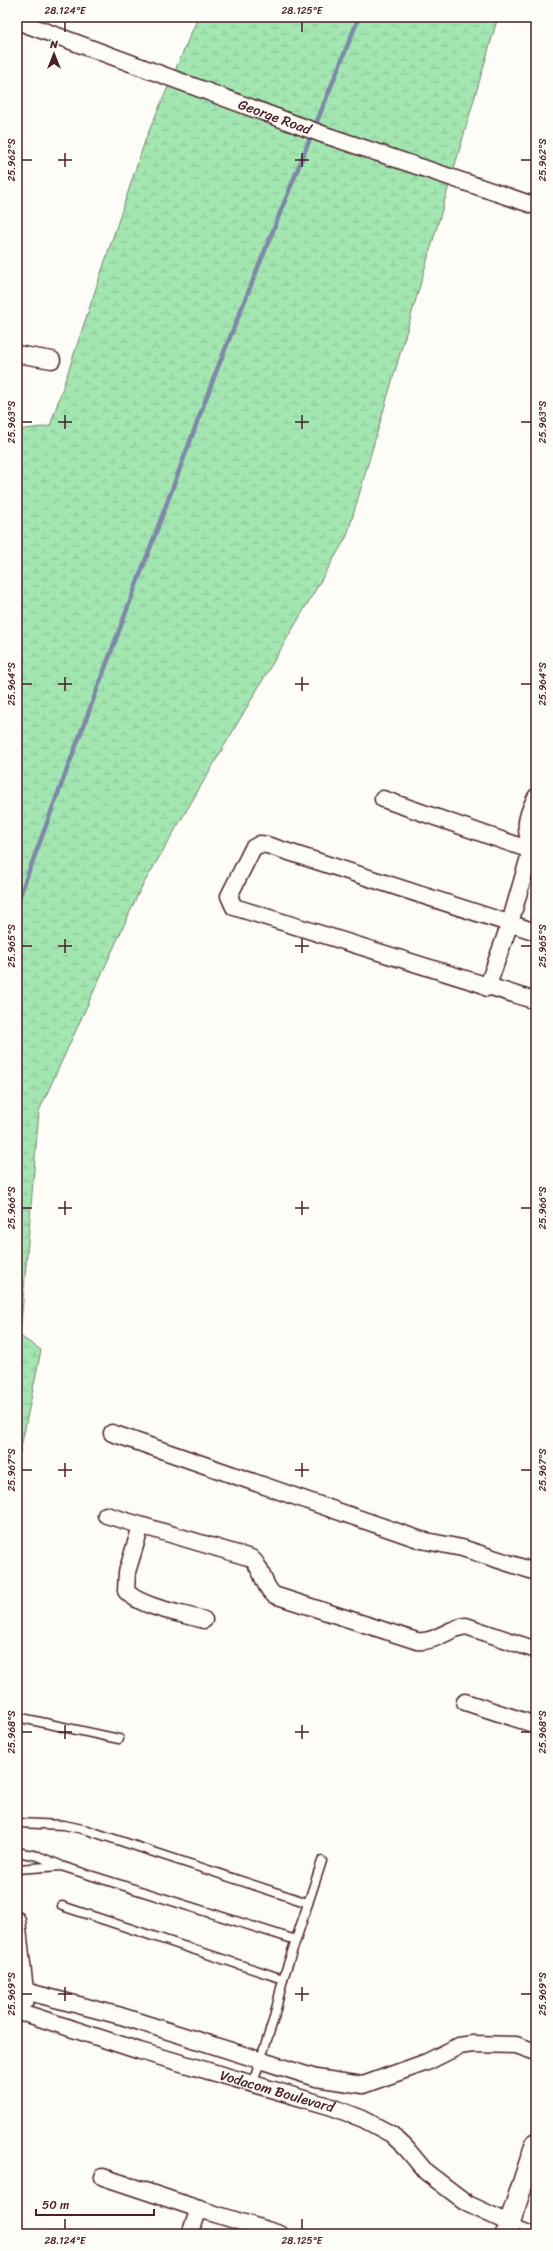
<svg xmlns="http://www.w3.org/2000/svg" width="553" height="2251" font-family="Sriracha,sans-serif">
	<defs>
		<pattern id="wetland-marsh" width="20" height="14" patternUnits="userSpaceOnUse"><rect width="20" height="14" fill="#a3e6b1"/><path d="M1 5h8M5 5V1M11 12h8M15 12V8" fill="none" stroke="#8ec598"/></pattern>
	</defs>
	<rect width="100%" height="100%" fill="#fdfcf7"/>
	<filter id="ink" filterUnits="userSpaceOnUse"><feTurbulence type="fractalNoise" baseFrequency=".025" numOctaves="2"/><feDisplacementMap in="SourceGraphic" scale="8" xChannelSelector="R" yChannelSelector="G"/><feConvolveMatrix kernelMatrix="1 2 1 2 8 2 1 2 1" color-interpolation-filters="sRGB"/></filter>
	<g filter="url(#ink)">
		<polygon fill="url(#wetland-marsh)" stroke="#76826e" points="198,17 498,17 347,536 140,890 39,1111 20,1336 41,1350 17,1467 17,430 50,426 146,138"/>
		<g fill="none" stroke-linecap="round" stroke-linejoin="round">
			<polyline stroke="#7e88a8" stroke-width="4.5" points="17,903 216,372 359,17"/>
			<g stroke="#4a1f2b" stroke-width="11">
				<g id="service">
					<polyline points="17,1717 119,1739"/>
					<polyline points="17,1823 64,1825 87,1830 308,1903"/>
					<polyline points="17,1852 38,1856 60,1865"/>
					<polyline points="17,1869 61,1866 296,1940"/>
					<polyline points="62,1906 283,1979"/>
					<polyline points="253,2083 274,2018 283,1979 322,1861"/>
					<polyline points="510,2223 536,2232"/>
				</g>
			</g>
			<g stroke="#4a1f2b" stroke-width="19">
				<g id="minor">
					<path id="s1" d="M17,21L322,134L536,206"/>
					<polyline points="17,354 52,360"/>
					<path d="M536,797C524,821 525,826 531,850L536,847"/>
					<polyline points="383,799 536,852"/>
					<polyline points="536,932 267,845 260,844 253,848 229,896 234,907 536,1001"/>
					<polyline points="487,988 510,923 531,850"/>
					<polyline points="112,1433 421,1540 462,1548 536,1572"/>
					<path d="M106,1515L251,1558C263,1568 262,1585 274,1595L417,1641C436,1643 448,1628 466,1626L536,1650"/>
					<path d="M141,1526L127,1572L126,1591C140,1607 184,1614 204,1620"/>
					<polyline points="465,1702 536,1725"/>
					<polyline points="17,1920 26,1999"/>
					<polyline points="17,1989 121,2016 316,2078 363,2085 427,2062 459,2046 473,2044 516,2045 536,2052"/>
					<path id="s2" d="M17,2013L27,2014L140,2051L332,2107L363,2119L391,2134L406,2148L426,2172L468,2204L509,2223"/>
					<polyline points="103,2177 199,2209 280,2234"/>
					<polyline points="190,2234 199,2209"/>
				</g>
			</g>
			<g stroke="#4a1f2b" stroke-width="23">
				<polyline id="tertiary" points="506,2234 536,2143"/>
			</g>
			<use href="#service" stroke="#fdfcf7" stroke-width="8"/>
			<use href="#minor" stroke="#fdfcf7" stroke-width="16"/>
			<use href="#tertiary" stroke="#fdfcf7" stroke-width="20"/>
		</g>
	</g>
	<path fill="none" stroke="#4a1f2b" stroke-width="1.5" d="M65,22V32M302,22V32M65,153V167M302,153V167M22,160H32M58,160H72M295,160H309M521,160H531M65,415V429M302,415V429M22,422H32M58,422H72M295,422H309M521,422H531M65,677V691M302,677V691M22,684H32M58,684H72M295,684H309M521,684H531M65,939V953M302,939V953M22,946H32M58,946H72M295,946H309M521,946H531M65,1201V1215M302,1201V1215M22,1208H32M58,1208H72M295,1208H309M521,1208H531M65,1463V1477M302,1463V1477M22,1470H32M58,1470H72M295,1470H309M521,1470H531M65,1725V1739M302,1725V1739M22,1732H32M58,1732H72M295,1732H309M521,1732H531M65,1987V2001M302,1987V2001M22,1994H32M58,1994H72M295,1994H309M521,1994H531M65,2219V2229M302,2219V2229"/>
	<g text-anchor="middle" dominant-baseline="central" stroke-width="4" stroke-linejoin="round" paint-order="stroke">
		<g font-size="14" fill="#4a1f2b" stroke="#fdfcf7">
			<text stroke="none"><textPath href="#s1" startOffset="275">George Road</textPath></text>
			<text stroke="none"><textPath href="#s2" startOffset="272">Vodacom Boulevard</textPath></text>
		</g>
	</g>
	<rect width="553" height="2251" fill="none" stroke="#fdfcf7" stroke-width="44"/>
	<g transform="translate(54 54)" stroke="#fdfcf7" stroke-width="3" paint-order="stroke">
	<path d="M0-3L7 15L0 10L-7 15Z" fill="#4a1f2b"/>
	<text y="-6" font-size="11" font-weight="bold" text-anchor="middle" fill="#4a1f2b">N</text>
	</g>
	<path d="M36 2209v6h118v-6" fill="none" stroke="#4a1f2b" stroke-width="2"/>
	<text x="42" y="2209" font-size="12" fill="#4a1f2b" stroke="#fdfcf7" stroke-width="3" paint-order="stroke">50 m</text>
	<rect x="22" y="22" width="509" height="2207" fill="none" stroke="#4a1f2b" stroke-width="1.5"/>
	<g font-size="10" text-anchor="middle" fill="#4a1f2b">
		<text x="65" y="14">28.124°E</text>
		<text x="302" y="14">28.125°E</text>
		<text transform="translate(11 160) rotate(-90)" y="4">25.962°S</text>
		<text transform="translate(542 160) rotate(-90)" y="4">25.962°S</text>
		<text transform="translate(11 422) rotate(-90)" y="4">25.963°S</text>
		<text transform="translate(542 422) rotate(-90)" y="4">25.963°S</text>
		<text transform="translate(11 684) rotate(-90)" y="4">25.964°S</text>
		<text transform="translate(542 684) rotate(-90)" y="4">25.964°S</text>
		<text transform="translate(11 946) rotate(-90)" y="4">25.965°S</text>
		<text transform="translate(542 946) rotate(-90)" y="4">25.965°S</text>
		<text transform="translate(11 1208) rotate(-90)" y="4">25.966°S</text>
		<text transform="translate(542 1208) rotate(-90)" y="4">25.966°S</text>
		<text transform="translate(11 1470) rotate(-90)" y="4">25.967°S</text>
		<text transform="translate(542 1470) rotate(-90)" y="4">25.967°S</text>
		<text transform="translate(11 1732) rotate(-90)" y="4">25.968°S</text>
		<text transform="translate(542 1732) rotate(-90)" y="4">25.968°S</text>
		<text transform="translate(11 1994) rotate(-90)" y="4">25.969°S</text>
		<text transform="translate(542 1994) rotate(-90)" y="4">25.969°S</text>
		<text x="65" y="2244">28.124°E</text>
		<text x="302" y="2244">28.125°E</text>
	</g>
</svg>
